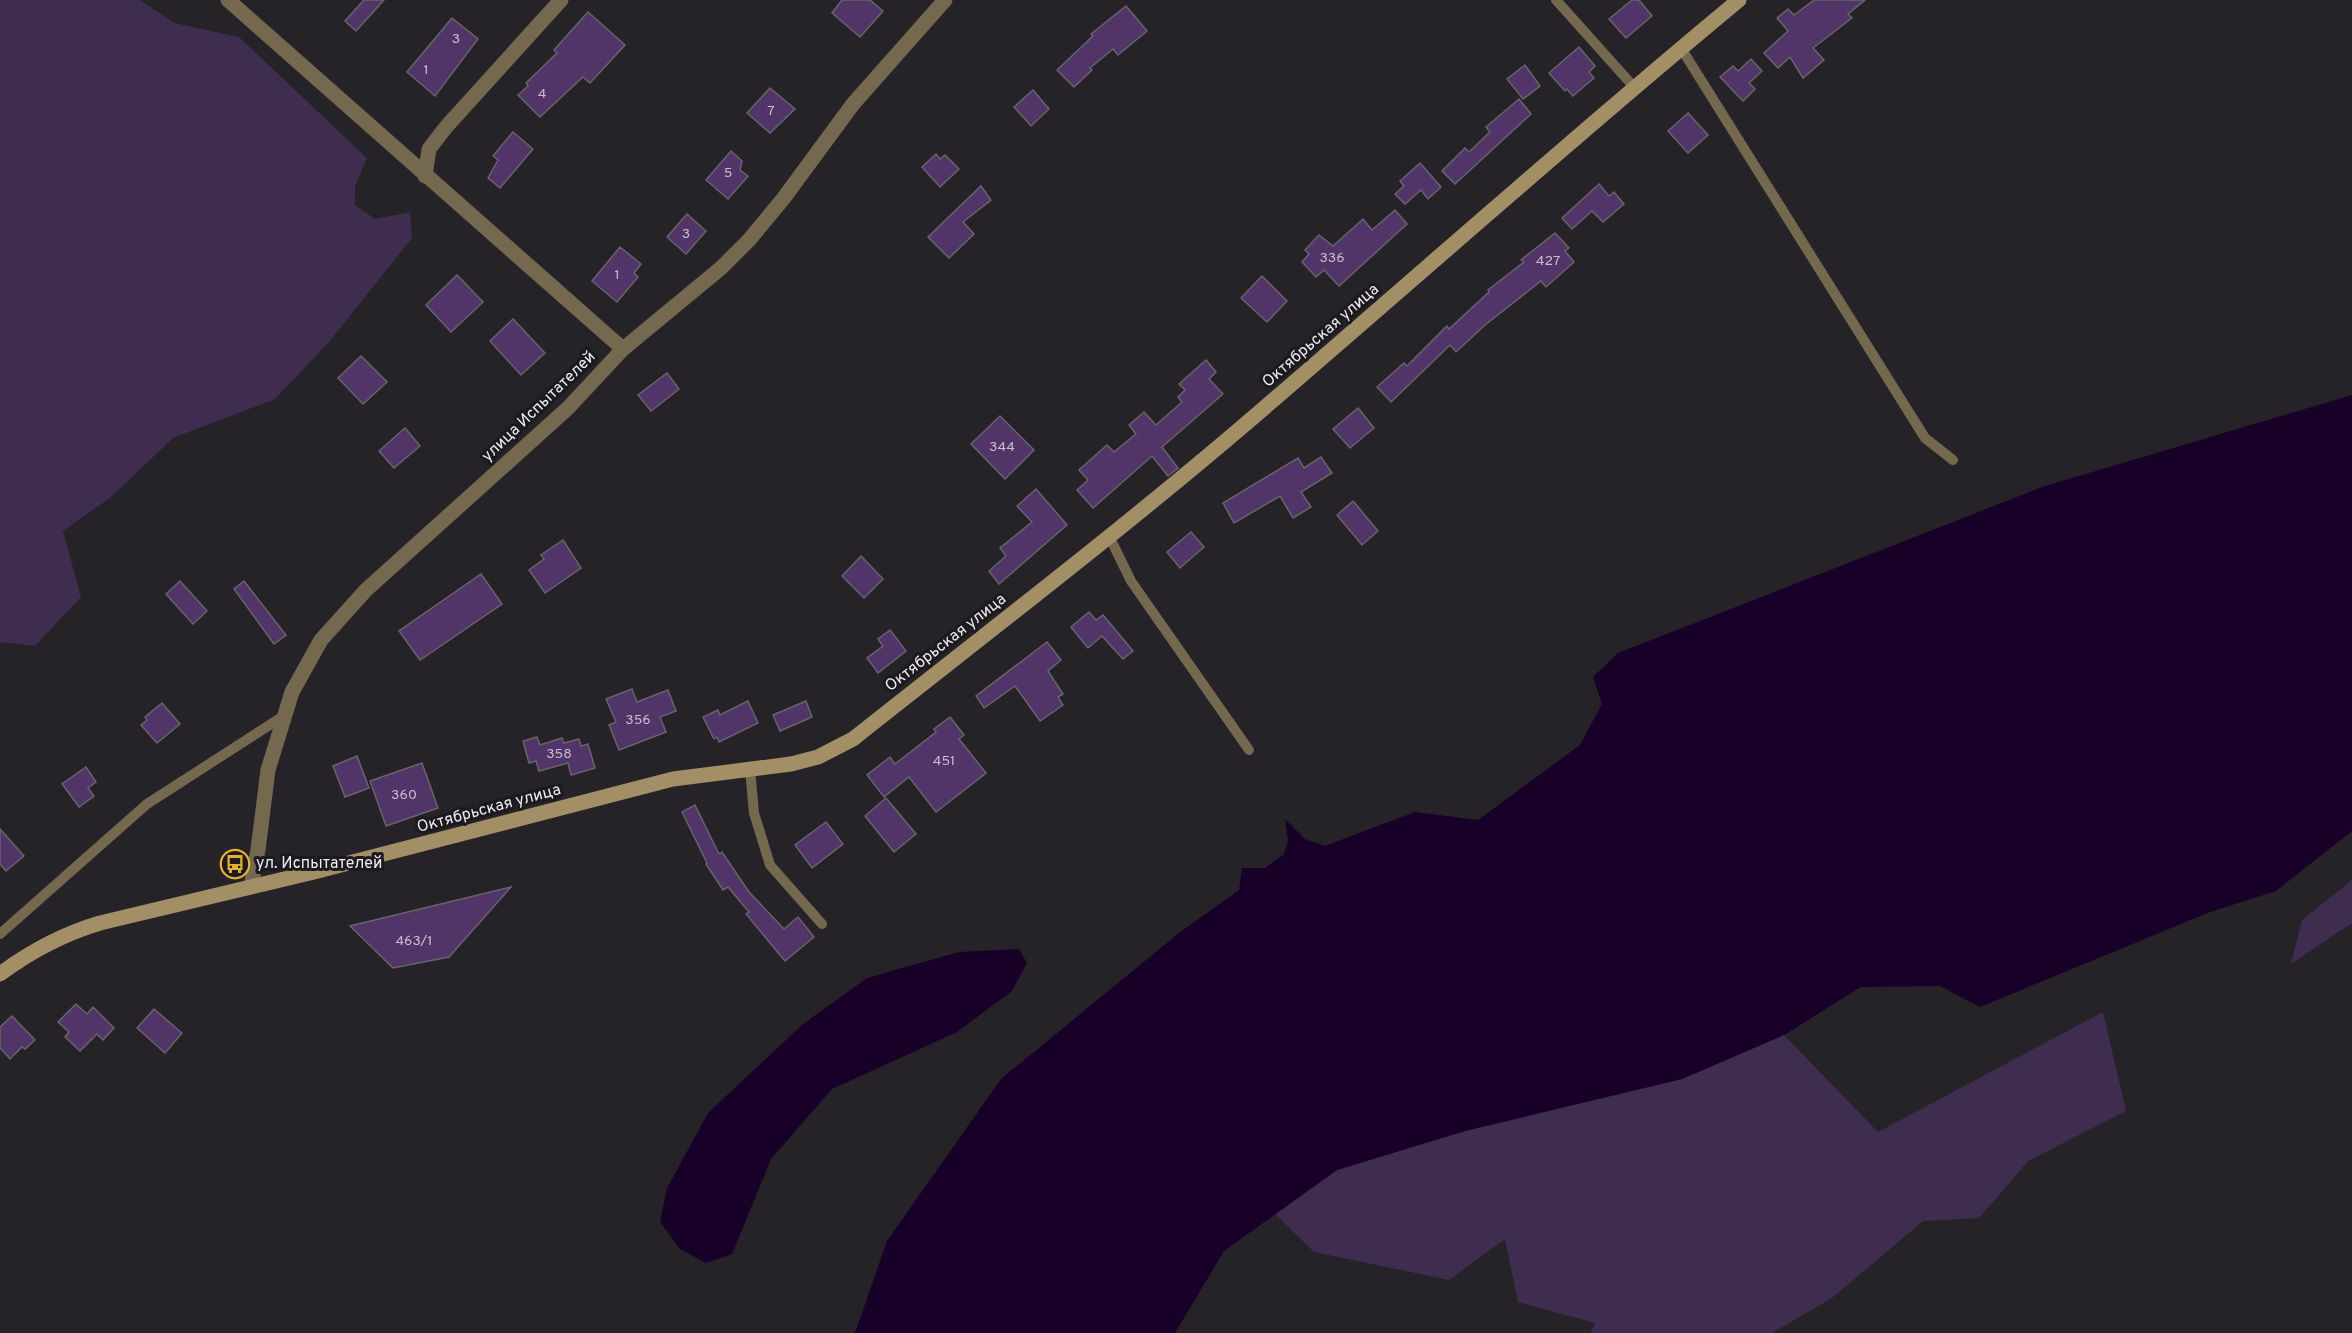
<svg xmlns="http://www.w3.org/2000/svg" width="2352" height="1333" font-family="Overpass,sans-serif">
	<rect width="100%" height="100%" fill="#252228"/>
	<g fill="#3f2d4f">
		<polygon points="0,0 140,0 174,23 239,37 367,158 355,186 355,205 375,219 410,212 412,238 329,342 275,399 173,438 110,498 63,531 81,597 35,646 0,642"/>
		<polygon points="2352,880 2352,923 2291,964 2302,920"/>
		<polygon points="2103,1012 2126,1111 2028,1161 1979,1218 1923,1221 1832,1298 1772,1333 1591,1333 1595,1323 1518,1302 1505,1239 1449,1280 1314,1252 1275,1214 1337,1170 1465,1131 1682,1079 1784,1035 1878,1132"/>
	</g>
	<g fill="#180029">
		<polygon points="2352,395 2352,831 2276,891 2210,912 1980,1007 1940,986 1861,987 1784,1035 1682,1079 1465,1131 1337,1170 1224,1251 1175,1333 855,1333 887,1241 1001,1079 1179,933 1239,890 1242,868 1265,868 1284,854 1288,840 1285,819 1305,839 1325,846 1415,812 1478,820 1580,745 1602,704 1593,677 1618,653 2045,486"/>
		<polygon points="1019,949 1027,963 1012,991 957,1032 832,1089 771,1159 732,1254 706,1263 680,1249 660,1222 667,1188 708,1113 803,1024 867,978 959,952"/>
	</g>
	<g fill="#513468" stroke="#67646b" stroke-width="1.5">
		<polygon points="364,0 384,0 356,31 345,21"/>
		<polygon points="842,0 870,0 883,11 860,37 832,13"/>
		<polygon points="1632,0 1639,0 1652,16 1626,38 1609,19"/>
		<polygon points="1814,0 1865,0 1848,14 1852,18 1813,48 1824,60 1803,78 1790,57 1778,68 1764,53 1788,31 1777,18 1788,9 1794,15"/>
		<polygon points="1126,6 1147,31 1118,55 1113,49 1090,68 1092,70 1074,87 1057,70 1093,36 1091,34"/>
		<polygon points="588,12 625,45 590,83 583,77 540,117 518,95 528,86 526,83 557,53 554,50"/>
		<polygon points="452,18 478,39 435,96 407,72"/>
		<polygon points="1579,47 1595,66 1589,72 1594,78 1573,96 1567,89 1565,91 1549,73"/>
		<polygon points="1751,59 1762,71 1749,83 1755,89 1743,101 1720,77 1733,66 1738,71"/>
		<polygon points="1525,65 1540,86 1523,99 1507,79"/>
		<polygon points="770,88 795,109 770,133 747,113"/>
		<polygon points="1033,90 1049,109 1031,126 1014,107"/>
		<polygon points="1519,99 1531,114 1455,184 1442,171 1465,148 1469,152 1490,132 1486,127"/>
		<polygon points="1688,113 1708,135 1688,153 1668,131"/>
		<polygon points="513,132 533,149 500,188 488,178 498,160 493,156"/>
		<polygon points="731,151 742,161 740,170 748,176 728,199 706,180"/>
		<polygon points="936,154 940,159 945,155 959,169 940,187 922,167"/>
		<polygon points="1420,163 1441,187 1428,199 1421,190 1405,204 1395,194 1404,186 1400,181"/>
		<polygon points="1599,184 1609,196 1614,192 1624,204 1603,222 1592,211 1572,229 1562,218"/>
		<polygon points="981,186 991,200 963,222 974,234 949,258 928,237"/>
		<polygon points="1395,210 1407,224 1339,286 1324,270 1316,277 1302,262 1309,254 1305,250 1319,235 1333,246 1363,219 1372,230"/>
		<polygon points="687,214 706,231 686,254 667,237"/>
		<polygon points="1555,233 1569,248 1565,251 1574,262 1546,287 1541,281 1485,325 1456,352 1450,345 1391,402 1377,387 1404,363 1407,366 1447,326 1449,329 1489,292 1488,290 1524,262 1521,260"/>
		<polygon points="620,247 641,264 634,273 638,277 617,302 592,281"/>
		<polygon points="457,275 483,302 451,332 426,305"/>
		<polygon points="1262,276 1287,301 1267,322 1241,298"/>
		<polygon points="513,319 545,353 521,375 490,341"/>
		<polygon points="361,356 387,382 363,404 338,378"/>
		<polygon points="1206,360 1216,372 1209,379 1223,394 1162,447 1178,468 1168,476 1152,456 1093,508 1077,490 1088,480 1079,470 1107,445 1114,452 1136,434 1129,425 1144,412 1156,425 1182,402 1178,397 1185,390 1179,384"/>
		<polygon points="667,373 679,389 651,411 638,395"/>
		<polygon points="1358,408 1374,428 1350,448 1333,429"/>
		<polygon points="1000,416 1034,450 1005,479 971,444"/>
		<polygon points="405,428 420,446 394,468 379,451"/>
		<polygon points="1321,457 1332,473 1301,492 1311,507 1293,518 1280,496 1234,523 1223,503 1298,458 1304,468"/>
		<polygon points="1036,489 1067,525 999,584 989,571 1006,556 1000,548 1032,522 1017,506"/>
		<polygon points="1353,501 1378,531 1362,545 1337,515"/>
		<polygon points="1191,532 1204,547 1180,568 1167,552"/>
		<polygon points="563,540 581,568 545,593 529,570 544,559 541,555"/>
		<polygon points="861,556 883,579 864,598 842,576"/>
		<polygon points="481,574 502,604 420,660 399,631"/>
		<polygon points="180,581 207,611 193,624 166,594"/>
		<polygon points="244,581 286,635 274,644 234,589"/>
		<polygon points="1089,612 1096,620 1103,615 1133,651 1123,659 1102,636 1088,648 1071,627"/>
		<polygon points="890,630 906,651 878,673 867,658 883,646 878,639"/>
		<polygon points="1047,642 1061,660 1048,671 1063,694 1058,697 1063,705 1040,721 1015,686 984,708 976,696"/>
		<polygon points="632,689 637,702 668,690 676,711 660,717 666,732 619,750 609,725 616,722 606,699"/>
		<polygon points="748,701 758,723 719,742 717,737 714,739 703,717 718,710 720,715"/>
		<polygon points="806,701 812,717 780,731 773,715"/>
		<polygon points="162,703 180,724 157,743 141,725 147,720 145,717"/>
		<polygon points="950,717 964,735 959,739 986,773 936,812 909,777 884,797 867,775 890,757 895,764 936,732 934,729"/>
		<polygon points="537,737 540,745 562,738 564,743 579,739 581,746 588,744 595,768 571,775 568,763 539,771 536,761 529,763 523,741"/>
		<polygon points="357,756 369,788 345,797 333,766"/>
		<polygon points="422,763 438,808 386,826 370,781"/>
		<polygon points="86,767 96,782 88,788 94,796 79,807 62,784"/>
		<polygon points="886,798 916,834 894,852 865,816"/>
		<polygon points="695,805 719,854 722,852 749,892 784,929 798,917 814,937 785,961 746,914 749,912 728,887 723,890 706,864 707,863 682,812"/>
		<polygon points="826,822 843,844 812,868 795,845"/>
		<polygon points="0,829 24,856 6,871 0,864"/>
		<polygon points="511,887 449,957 393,968 350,926"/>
		<polygon points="76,1004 87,1014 93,1007 114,1028 103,1040 97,1034 80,1051 65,1037 69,1032 58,1022"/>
		<polygon points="154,1009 182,1033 165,1053 137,1028"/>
		<polygon points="12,1016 35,1040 25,1049 22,1047 10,1059 0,1048 0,1027"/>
	</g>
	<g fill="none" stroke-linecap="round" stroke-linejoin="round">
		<g stroke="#74684f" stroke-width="10">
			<polyline points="1556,0 1634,87"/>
			<polyline points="1681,48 1925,438 1953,460"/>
			<polyline points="1109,536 1131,581 1249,750"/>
			<polyline points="750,769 754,813 770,865 822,924"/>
			<polyline points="0,934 147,804 285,715"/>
		</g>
		<g stroke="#74684f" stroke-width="15">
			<polyline points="228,0 623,349"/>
			<polyline points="425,176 429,149 446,127 561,0"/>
			<polyline points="251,886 258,850 268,770 292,692 321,640 366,590 568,408 623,349 721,268 749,240 783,199 853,104 945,0"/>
		</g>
		<path stroke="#a38f66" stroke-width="15" d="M0,974C31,951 63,934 100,923L314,872L673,779L791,764L818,757L853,739C983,636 1115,535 1242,427C1408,285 1571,139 1739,0"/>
	</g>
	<defs>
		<g id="bus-ring" transform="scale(1.5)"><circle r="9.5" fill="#1c191f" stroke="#e2af34" stroke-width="1.5"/><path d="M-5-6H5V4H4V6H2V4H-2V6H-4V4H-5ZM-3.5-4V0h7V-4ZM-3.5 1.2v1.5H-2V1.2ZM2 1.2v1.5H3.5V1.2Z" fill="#e2af34"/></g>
	</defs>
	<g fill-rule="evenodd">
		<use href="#bus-ring" x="235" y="864"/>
	</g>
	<g text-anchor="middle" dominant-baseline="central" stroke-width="6" stroke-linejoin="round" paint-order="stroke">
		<g font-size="14" fill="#c7bece">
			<text x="456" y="39">3</text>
			<text x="426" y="70">1</text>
			<text x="542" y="94">4</text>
			<text x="771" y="111">7</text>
			<text x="728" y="173">5</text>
			<text x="686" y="234">3</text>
			<text x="1332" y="258">336</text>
			<text x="1548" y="261">427</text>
			<text x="617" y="275">1</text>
			<text x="1002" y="447">344</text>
			<text x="638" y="720">356</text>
			<text x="559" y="754">358</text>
			<text x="944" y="761">451</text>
			<text x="404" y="795">360</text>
			<text x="414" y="941">463/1</text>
		</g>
		<g font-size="16" fill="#eeecf0" stroke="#1c191f">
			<text transform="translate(1321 336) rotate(-41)">Октябрьская улица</text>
			<text transform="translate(539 407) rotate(-44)">улица Испытателей</text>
			<text transform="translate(946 643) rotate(-38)">Октябрьская улица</text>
			<text transform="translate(489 809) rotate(-15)">Октябрьская улица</text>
		</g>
		<g font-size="16" fill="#eeecf0" stroke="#1c191f" text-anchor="start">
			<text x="256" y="864">ул. Испытателей</text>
		</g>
	</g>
</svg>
